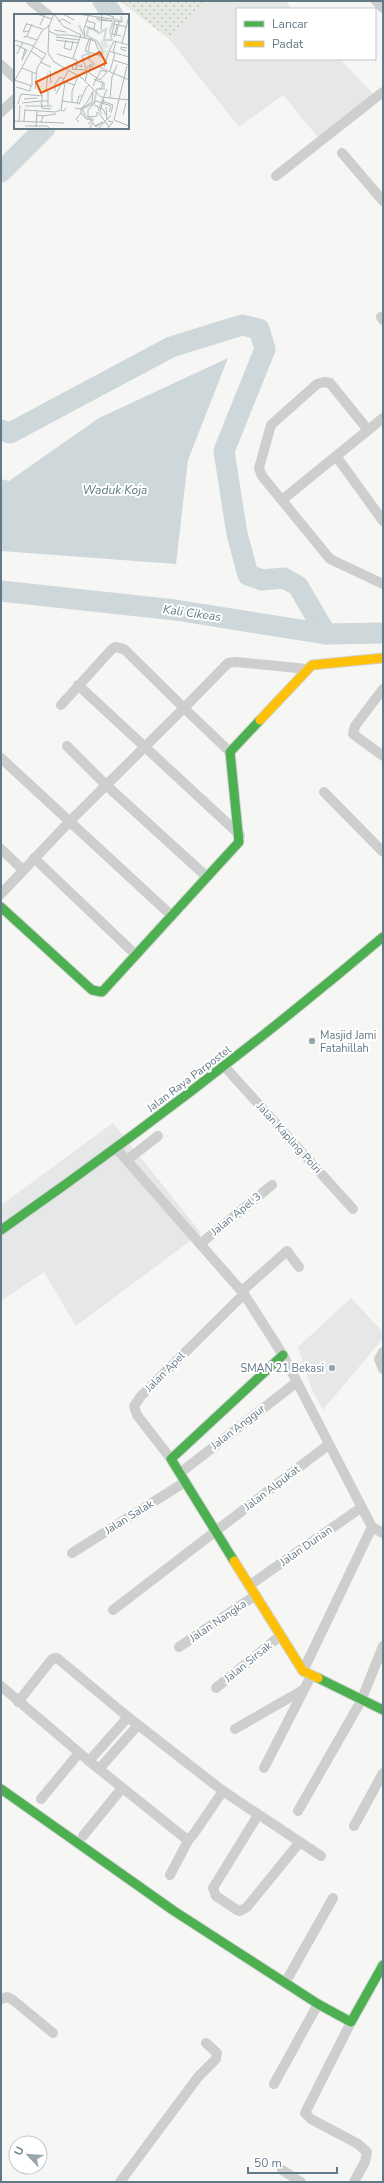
<svg xmlns="http://www.w3.org/2000/svg" width="384" height="2183" font-family="'Nunito Sans',sans-serif">
	<defs>
		<pattern id="grass-dots" width="8" height="8" patternUnits="userSpaceOnUse"><rect width="8" height="8" fill="#e6e9e2"/><path d="M2 2h.1M6 6h.1" fill="none" stroke="#bec2bd" stroke-width="1.8" stroke-linecap="round"/></pattern>
	</defs>
	<rect width="100%" height="100%" fill="#f6f6f4"/>
	<g fill="#e6e7e7">
		<polygon points="209,1 285,1 293,9 237,9 237,59 340,59 377,98 320,140 283,95 239,127 169,39"/>
		<polygon points="113,1123 201,1233 76,1326 44,1272 1,1301 1,1205"/>
		<polygon points="351,1298 383,1332 383,1338 323,1410 312,1390 298,1347"/>
	</g>
	<polygon fill="url(#grass-dots)" points="120,1 209,1 169,39"/>
	<polygon fill="#ced7d9" points="228,358 188,460 176,564 1,551 1,479 9,481 99,418"/>
	<g fill="none" stroke-linecap="round" stroke-linejoin="round">
		<g stroke="#ced7d9" stroke-width="21">
			<polyline points="103,1 113,15"/>
			<polyline points="1,172 45,128"/>
			<polyline points="1,430 10,433 171,347 242,325 259,329 265,349 224,451 237,534 248,575 262,580 284,578 298,586 326,634"/>
			<polyline points="1,591 175,610 326,634 383,633"/>
		</g>
		<g stroke="#d2d4d4" stroke-width="11">
			<g id="fast">
				<polyline points="1,907 92,990 102,992 239,842 230,752 260,720"/>
				<path d="M1,1230C133,1138 260,1041 383,937"/>
				<polyline points="234,1561 171,1459 283,1355"/>
				<polyline points="318,1678 383,1710"/>
				<polyline points="1,1789 174,1911 318,2004 351,2022 383,1965"/>
			</g>
		</g>
		<g stroke="#d2d4d4" stroke-width="11">
			<g id="slow">
				<polyline points="260,720 312,665 383,658"/>
				<polyline points="234,1561 303,1671 318,1678"/>
			</g>
		</g>
		<g stroke="#cdcfcf" stroke-width="10">
			<polyline points="31,1 48,15"/>
			<polyline points="376,1 383,8"/>
			<polyline points="1,65 15,78"/>
			<polyline points="1,112 15,99"/>
			<polyline points="342,153 383,201"/>
			<polyline points="276,176 383,92"/>
			<polyline points="381,317 383,320"/>
			<polyline points="368,430 330,383 324,382 317,384 271,425 259,468 262,476 330,559 383,584"/>
			<polyline points="336,456 383,521"/>
			<polyline points="282,500 383,418"/>
			<polyline points="78,685 240,835"/>
			<polyline points="383,689 355,726 353,734 383,756"/>
			<polyline points="67,746 106,785 207,877"/>
			<polyline points="230,752 184,708 228,663 236,662 307,669"/>
			<polyline points="1,758 172,916"/>
			<polyline points="324,792 383,852"/>
			<polyline points="1,849 23,870"/>
			<polyline points="34,858 136,955"/>
			<polyline points="1,894 70,821 184,708 124,649 115,647 111,650 61,705"/>
			<polyline points="225,1067 353,1209"/>
			<polyline points="116,1148 244,1294 283,1355 372,1527 383,1533"/>
			<polyline points="127,1160 158,1136"/>
			<polyline points="200,1244 272,1185"/>
			<polyline points="242,1291 287,1251 299,1267"/>
			<polyline points="383,1352 379,1359 383,1369"/>
			<polyline points="171,1459 137,1415 134,1406 141,1396 244,1294"/>
			<polyline points="180,1473 297,1382"/>
			<polyline points="72,1553 185,1482"/>
			<polyline points="250,1585 362,1507"/>
			<polyline points="113,1610 328,1445"/>
			<polyline points="179,1647 256,1595"/>
			<polyline points="303,1671 372,1527"/>
			<polyline points="1,1686 89,1761 185,1838 189,1839 193,1835 223,1791"/>
			<polyline points="216,1688 280,1636"/>
			<polyline points="18,1702 52,1659 57,1658 128,1717"/>
			<polyline points="235,1729 303,1690"/>
			<polyline points="89,1761 128,1717 223,1791 321,1856"/>
			<polyline points="264,1768 311,1676"/>
			<polyline points="99,1769 138,1725"/>
			<polyline points="41,1799 79,1753"/>
			<polyline points="298,1811 361,1701 383,1646"/>
			<polyline points="258,1815 213,1888 216,1896 237,1910 240,1911 247,1907 299,1843"/>
			<polyline points="354,1826 383,1773"/>
			<polyline points="83,1836 122,1788"/>
			<polyline points="170,1875 189,1839"/>
			<polyline points="285,1983 333,1898"/>
			<polyline points="1,1999 7,1997 13,2000 53,2033"/>
			<polyline points="351,2022 305,2113 311,2119 358,2144 367,2152 365,2162 354,2182"/>
			<polyline points="274,2084 318,2004"/>
			<polyline points="282,2170 301,2182"/>
			<polyline points="120,2182 198,2077 216,2059 217,2053 206,2043"/>
		</g>
		<use href="#fast" stroke="#4caf50" stroke-width="9"/>
		<use href="#slow" stroke="#ffc107" stroke-width="9"/>
	</g>
	<g fill="#97a5ac" stroke="#fff" stroke-width="1.5">
		<circle cx="312" cy="1041" r="4"/>
		<circle cx="332" cy="1368" r="4"/>
	</g>
	<g text-anchor="middle" dominant-baseline="central" stroke-width="4" stroke-linejoin="round" paint-order="stroke">
		<g font-size="11" fill="#647986" stroke="#fff" text-anchor="start">
			<text x="320" y="1035">Masjid Jami<tspan x="320" dy="13">Fatahillah</tspan></text>
			<text x="324" y="1368" text-anchor="end">SMAN 21 Bekasi</text>
		</g>
		<g font-size="11" fill="#647986" stroke="#fff">
			<text transform="translate(189 1079) rotate(-37)">Jalan Raya Parpostel</text>
			<text transform="translate(289 1138) rotate(48)">Jalan Kapling Polri</text>
			<text transform="translate(236 1214) rotate(-39)">Jalan Apel 3</text>
			<text transform="translate(165 1372) rotate(-45)">Jalan Apel</text>
			<text transform="translate(238 1427) rotate(-38)">Jalan Anggur</text>
			<text transform="translate(272 1488) rotate(-37)">Jalan Alpukat</text>
			<text transform="translate(129 1517) rotate(-32)">Jalan Salak</text>
			<text transform="translate(306 1546) rotate(-35)">Jalan Durian</text>
			<text transform="translate(218 1621) rotate(-34)">Jalan Nangka</text>
			<text transform="translate(248 1662) rotate(-39)">Jalan Sirsak</text>
		</g>
		<g font-size="12" font-style="italic" fill="#5f7b83" stroke="#fff">
			<text x="115" y="490">Waduk Koja</text>
			<text transform="translate(192 613) rotate(8)">Kali Cikeas</text>
		</g>
	</g>
	<g transform="translate(14 14)">
		<rect width="115" height="115" fill="#f6f6f4"/>
		<path d="M89,25L96,32L90,35L95,38L93,47L87,44L89,38L85,29Z" fill="#e6e9e2"/>
		<path fill="none" stroke="#ced7d9" stroke-width="2" d="M65,11L70,22M81,40L87,42L89,38L83,27L73,22L74,15L77,14L85,19L92,15L90,26H98L96,17L100,5L108,7L107,2M72,56L74,52L80,50L74,44L76,39M73,58L68,42L76,39M76,115L79,105L72,103L68,95L80,89L83,75H90V69L87,67"/>
		<path fill="none" stroke="#afb9be" stroke-width="1" d="M23,0L38,5M40,0L49,12L67,21L59,44M49,0L60,6M64,0L98,5M90,0L100,3L98,5M82,4L98,7M83,6L98,7M44,7L49,5L57,10M72,7L81,9L80,15M108,8L101,7L100,10L113,13M13,9L9,18L15,17M13,10L29,15M100,10L98,20L107,22M26,11L31,0M35,11L34,39L40,48L68,64L87,83L115,86M71,12L84,17M40,16L52,18M87,16L88,0M35,17L43,21H55L71,24L81,27L86,41L71,37L75,25M102,21L105,8M13,22L18,10M42,23L65,26M100,23L103,11M10,24L11,22L23,26M71,24L70,15L75,0M0,26L20,32M42,26L64,29M52,26L50,34L57,36L59,27M108,29L115,2M2,31L13,36L8,46L11,35M115,31L100,27L95,37L115,43M20,33L32,40M17,37L28,45M74,37L77,24M112,37L107,35V33L113,34M99,39L102,27M3,40L9,28M43,40L63,46L62,56M99,46L115,51M26,48L37,53M67,50L68,53L60,50L58,55L71,56L73,60L71,67M113,52L100,106L115,112M85,53L115,66M90,53L95,38M8,54L23,60M79,55V53L76,52L75,59L83,64L86,66L93,58L87,56L83,64L79,71L80,72M36,57L37,69M96,57L101,39M80,65L89,69L87,75L85,74M0,66L18,72V58M0,68L28,17L35,12L40,0M2,73L16,77L17,71M21,75L23,54L32,40M41,77V70L46,63L50,65M28,80V87H34M42,80L54,57M96,84L98,63L103,51M10,85L23,84M48,87L63,89L65,82H68M88,87L99,91L97,99M58,88V77L64,62M8,89L27,87L28,94L37,95M63,89L65,90L72,74L75,71M4,90L7,80L29,82M80,91L89,95L92,101M11,92H38M34,92V77L32,76L34,60M92,93L93,106M61,94L67,95L78,88L79,77M68,94L74,87L79,77M11,96L42,98L46,96L50,97L52,94M47,96L51,68L61,71M84,97L93,75M83,98V102L74,103V96L82,87L97,92L95,98M84,98L95,113M67,99L72,105L78,106L74,110M88,100L86,97L90,85M22,101L29,102L27,109M109,101L112,89M29,102L42,100M0,107L50,109M5,107L6,91M10,107L11,95M65,108L62,105L67,99V95M79,109L80,110L81,112L82,113L89,108L81,112M11,112H33L36,115M22,113L23,97M84,115L97,101M93,115L99,108L94,107"/>
		<path fill="#e8590c" fill-opacity="0.15" stroke="#e8590c" stroke-width="2" d="M86,38L92,49L27,79L22,68Z"/>
		<rect width="115" height="115" fill="none" stroke="#647986" stroke-width="2"/>
	</g>
	<rect width="384" height="2183" fill="none" stroke="#647986" stroke-width="4"/>
	<rect x="236" y="8" width="140" height="52" fill="#ffffff" stroke="#c1c9cf"/>
	<rect x="244" y="21" width="20" height="6" fill="#4caf50" stroke="#c1c9cf"/>
	<text x="272" y="28" font-size="12" fill="#647986">Lancar</text>
	<rect x="244" y="41" width="20" height="6" fill="#ffc107" stroke="#c1c9cf"/>
	<text x="272" y="48" font-size="12" fill="#647986">Padat</text>
	<g transform="translate(28 2155) rotate(295)"><circle r="19" fill="#ffffff" stroke="#c1c9cf"/>
	<path d="M0-3L7 15L0 10L-7 15Z" fill="#97a5ac"/>
	<text y="-6" font-size="11" font-weight="bold" text-anchor="middle" fill="#647986">U</text>
	</g>
	<path d="M248 2167v6h89v-6" fill="none" stroke="#647986" stroke-width="2"/>
	<text x="254" y="2167" font-size="12" fill="#647986" stroke="#ffffff" stroke-width="3" paint-order="stroke">50 m</text>
</svg>
